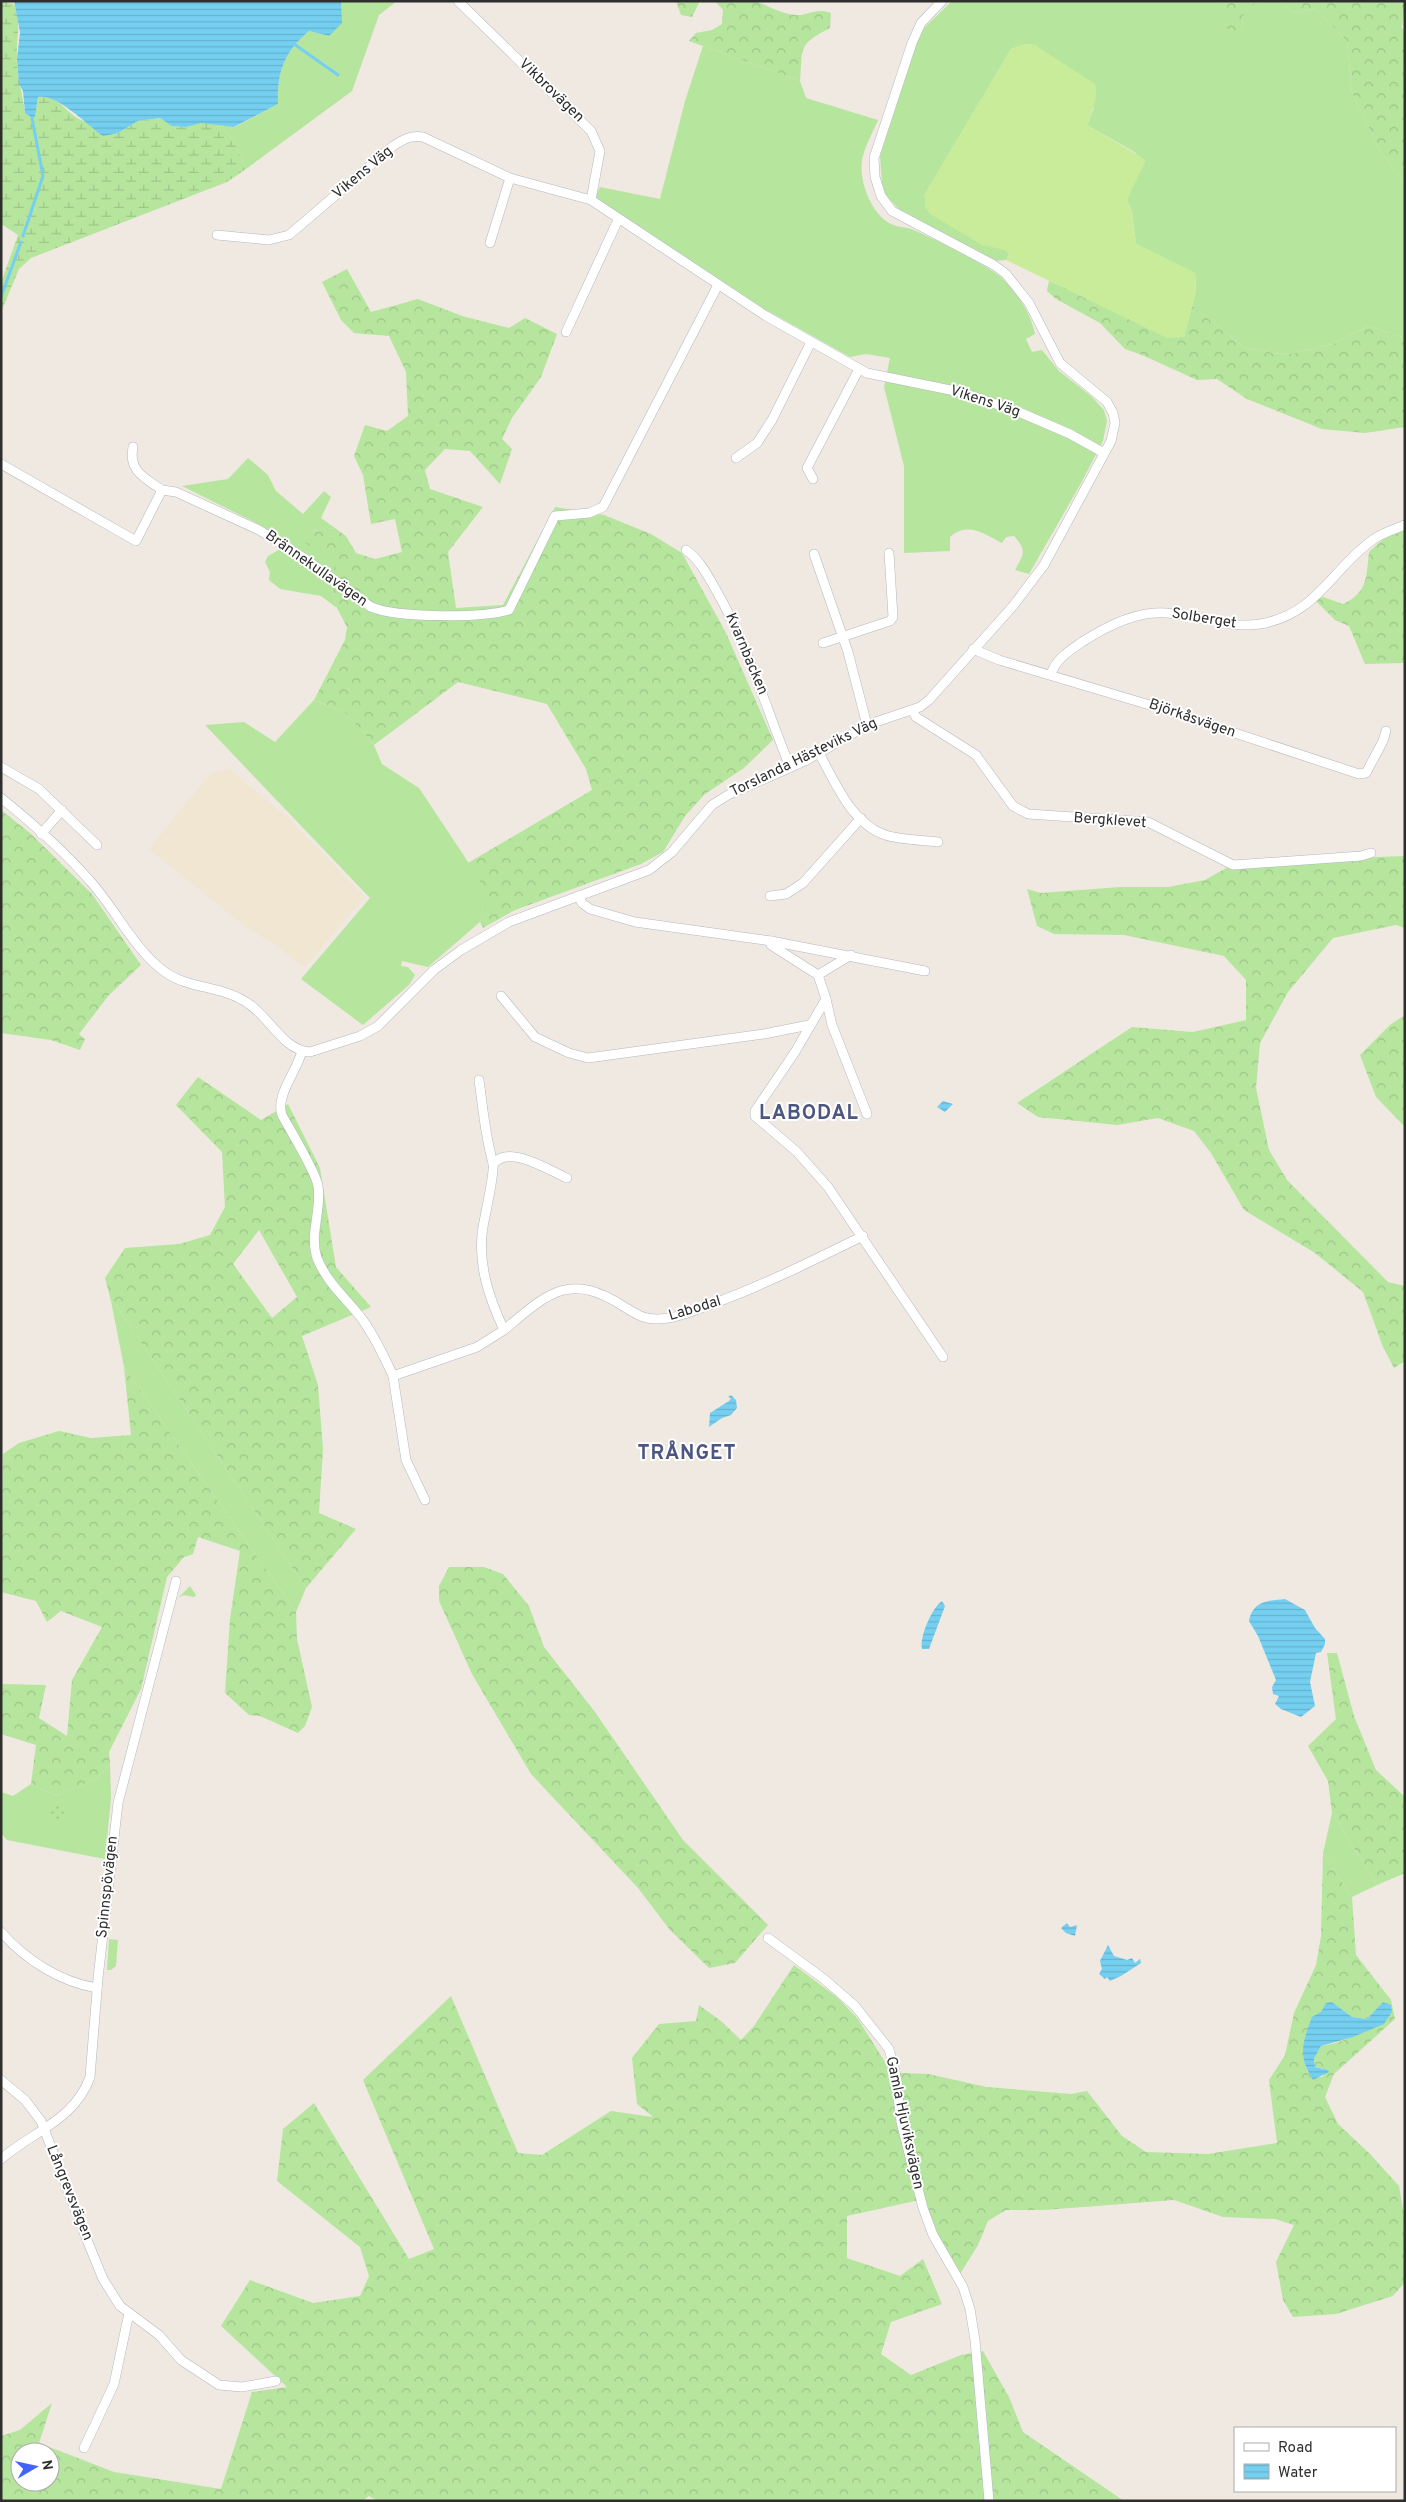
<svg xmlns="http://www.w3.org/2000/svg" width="1406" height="2502" font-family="Overpass,sans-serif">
	<defs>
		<pattern id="forest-crowns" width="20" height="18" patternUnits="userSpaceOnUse" patternTransform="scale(1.25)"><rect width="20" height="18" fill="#b6e59e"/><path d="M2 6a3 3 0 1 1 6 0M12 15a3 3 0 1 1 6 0" fill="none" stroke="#9dc588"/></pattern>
		<pattern id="wetland-marsh" width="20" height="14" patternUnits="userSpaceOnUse" patternTransform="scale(1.25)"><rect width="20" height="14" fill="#b6e59e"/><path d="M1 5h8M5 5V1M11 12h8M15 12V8" fill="none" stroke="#9dc588"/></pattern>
		<pattern id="park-dots" width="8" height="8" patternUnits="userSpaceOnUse" patternTransform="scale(1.25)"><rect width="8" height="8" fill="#b6e59e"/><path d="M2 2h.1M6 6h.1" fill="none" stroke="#9dc588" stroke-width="1.8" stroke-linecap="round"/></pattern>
		<pattern id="water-rules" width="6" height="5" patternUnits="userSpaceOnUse" patternTransform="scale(1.25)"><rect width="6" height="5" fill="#75cff0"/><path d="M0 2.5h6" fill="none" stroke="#66b2ce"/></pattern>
	</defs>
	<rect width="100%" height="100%" fill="#efe9e1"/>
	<polygon fill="#f0e6d1" points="229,769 287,817 365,897 304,968 278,947 243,925 149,849 211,773"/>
	<g fill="#b6e59e">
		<path d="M341,1H397L379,15L352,91L246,169L235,143L220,125L235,127L278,104C277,71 284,52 309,31L329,36L340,15Z"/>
		<polygon points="952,1 1219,1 1241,32 1244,14 1258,1 1282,1 1292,13 1315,9 1347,41 1352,93 1381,152 1405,184 1405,338 1369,326 1333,344 1285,355 1245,348 1192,306 1196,290 1195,273 1136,244 1132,212 1127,200 1136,153 1087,125 1094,108 1035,45 1026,44 1011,49 924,197 992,246 1006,250 1009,254 1006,260 995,261 899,209 886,196 882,184 880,156 919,36 925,27"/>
		<path d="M703,46L800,81L806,98L878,120C873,132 866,144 863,156C857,177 870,212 889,223C896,227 904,227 911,229C929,236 989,266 1002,278C1017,292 1031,314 1035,334L1026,339L1032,352L1042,350L1059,371L1091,396L1104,410L1107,421L1103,441L1080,485L1029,574L1015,570C1024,554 1027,551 1014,536L1006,537L1002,543C985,534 967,521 950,537V551L904,553V466L884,387L890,358L866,354L850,357L743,297L598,201L596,195L600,187L660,199L685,101Z"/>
		<polygon points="248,458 268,475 276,491 303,514 324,491 331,497 321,518 335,528 311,531 334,563 333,592 337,608 321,596 280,589 269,580 270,572 265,562 268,556 291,543 260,525 182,486 228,479"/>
		<polygon points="314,700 346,713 374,745 382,764 419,788 490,895 480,922 428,967 402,961 401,966 408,967 415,975 409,985 363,1025 301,979 370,898 205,725 244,722 275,742"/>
		<polygon points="111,1301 116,1305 306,1588 296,1612 124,1367"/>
		<polygon points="190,1586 196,1595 194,1597 184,1595 178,1598"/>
		<polygon points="110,1764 111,1798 105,1859 7,1840 1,1833 1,1792 13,1796 31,1784 57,1796 96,1779"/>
		<polygon points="1332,1813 1377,1885 1352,1897 1323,1853"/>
		<polygon points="109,1939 118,1940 116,1966 111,1970 107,1970"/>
	</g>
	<g fill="url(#forest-crowns)" fill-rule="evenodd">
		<polygon points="676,1 700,1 692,17 681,15"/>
		<path d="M715,1C727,1 744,0 755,1C769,6 781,14 796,15C808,16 816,7 831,13L830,28C797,45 803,47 800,81L689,41L696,33L712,30L722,24L723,10Z"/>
		<polygon points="1219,1 1258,1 1244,14 1241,32 1231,35 1224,22 1226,12"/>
		<polygon points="1282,1 1405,1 1402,28 1405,34 1405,184 1381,152 1352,93 1347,41 1315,9 1292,13"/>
		<polygon points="347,269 371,312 418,299 462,316 509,328 525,318 557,334 541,377 512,418 502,439 512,449 500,484 470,451 445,449 425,470 430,489 483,507 448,552 456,608 503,605 555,507 604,515 651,534 682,553 726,633 773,740 744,768 705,794 685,816 663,852 641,864 515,910 483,928 480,922 489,895 468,863 592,790 586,769 547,704 458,682 374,745 346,713 314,700 345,640 347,627 337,608 333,592 334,563 304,542 311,531 335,528 346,536 356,553 375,559 402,552 395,519 371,524 363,475 354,456 365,425 387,431 408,416 406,372 389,336 354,333 341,320 322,282"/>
		<polygon points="1049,281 1184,337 1192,306 1245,348 1285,355 1333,344 1369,326 1405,338 1405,427 1365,433 1322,429 1247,399 1217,379 1197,380 1142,355 1125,349 1100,323 1056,299 1047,291"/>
		<path d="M1405,528V663L1365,664L1349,626L1335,620L1315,600L1323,597L1343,604C1368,592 1366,578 1369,552L1381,541Z"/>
		<polygon points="1,810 30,833 92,894 141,965 109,995 79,1034 85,1039 80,1050 51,1040 1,1033"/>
		<polygon points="1405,856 1405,928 1396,925 1333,938 1288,992 1260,1043 1256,1088 1269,1150 1287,1180 1388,1282 1405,1286 1405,1361 1394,1368 1383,1347 1363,1292 1315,1253 1244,1210 1211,1153 1194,1131 1158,1118 1117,1125 1038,1117 1017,1103 1132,1027 1193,1032 1246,1020 1246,980 1224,956 1124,935 1054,934 1037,926 1027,889 1041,893 1120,887 1168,887 1205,880 1228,867 1270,867 1353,858"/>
		<polygon points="1405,1015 1405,1127 1376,1097 1360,1055 1391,1024"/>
		<path d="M198,1077L261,1120L288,1104L320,1168L336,1267L371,1307L302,1336L318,1385L323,1449L319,1513L356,1529L306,1588L116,1305L111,1301L105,1278L125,1248L179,1244L210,1235L225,1207L222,1152L176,1105ZM259,1230L297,1297L272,1318L233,1264Z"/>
		<polygon points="124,1367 296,1612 297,1639 312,1707 305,1726 298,1733 260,1716 249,1715 225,1693 230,1619 240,1551 198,1537 193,1554 184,1557 167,1577 141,1689 109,1752 110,1764 96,1779 57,1796 31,1784 36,1745 1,1734 1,1684 46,1685 39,1718 67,1736 72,1680 102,1627 61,1611 47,1622 36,1601 1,1592 3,1454 19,1443 59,1431 91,1438 131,1435"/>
		<polygon points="449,1567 484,1567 503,1574 529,1606 544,1647 595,1712 683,1840 768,1925 735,1963 709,1968 670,1930 638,1888 531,1774 472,1674 439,1601 439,1586"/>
		<polygon points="1327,1653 1337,1653 1354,1716 1376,1770 1405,1797 1405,1873 1377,1885 1332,1813 1328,1781 1308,1746 1336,1719"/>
		<path d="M1323,1853L1352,1897L1356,1955L1391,2000L1395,2019L1334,2074L1325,2097L1338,2124L1370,2154L1399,2186L1405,2221V2282L1393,2296L1336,2314L1293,2317L1283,2300L1276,2262L1294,2225L1275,2219L1223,2217L1174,2200L1044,2210H1006L988,2221L978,2245L960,2274L936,2232L924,2199L847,2216V2258L900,2276L923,2259L942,2304L891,2322L881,2354L911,2375L961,2355L983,2351L1009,2397L1023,2432L1124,2501H378L369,2496L362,2501H1V2436L20,2430L52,2403L39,2443L114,2472L221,2489L252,2392L287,2387L221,2326L250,2280L313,2303L360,2296L369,2276L360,2247L277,2181L283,2129L314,2103L409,2259L434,2249L363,2080L451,1996L518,2153L542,2155L611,2111L653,2117L637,2104L632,2058L659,2024L696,2021L699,2005L721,2021L741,2040L754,2026L794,1965L838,1998L858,2019L885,2062L901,2073L928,2074L987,2087L1071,2094L1087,2091L1122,2136L1146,2152L1208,2154L1277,2143L1269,2080L1285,2055L1294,2013L1316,1965L1321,1936ZM1332,2002L1352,2017L1367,2019L1383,2002L1391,2006C1367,2029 1355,2040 1321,2046L1314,2059L1315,2067L1328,2070L1322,2077H1315L1308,2073C1296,2043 1310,2022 1332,2002ZM20,2452H50V2482H20Z"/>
	</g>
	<path fill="url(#wetland-marsh)" d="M1,1L14,4C22,28 16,35 17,59C17,78 23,95 25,113L32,118L35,117L38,97C58,94 65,112 81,120C93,125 106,129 118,133L138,121L160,118C182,132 178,125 200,123C206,122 214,124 220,125L235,143L246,169L227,182L31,258L19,269L1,312V283L18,235L1,224Z"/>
	<circle fill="url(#park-dots)" cx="57" cy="1814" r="8"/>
	<path fill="#c9ec9a" d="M1026,44L1035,45L1095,84C1099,98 1092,111 1087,125L1146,160L1127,200L1132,212L1136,244L1195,273L1196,290L1184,337L1167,338L1006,260L1009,254L1005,250L982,245L930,214L925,207V193L1011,49Z"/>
	<g fill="url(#water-rules)">
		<path d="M14,1H341L342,23L329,36L309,31C284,52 277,72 278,104L234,127L201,123L186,127L172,126L160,118L138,121L118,133L103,136C87,125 57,93 38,97L35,117L32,118L25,113L23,91L19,84L17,59L20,32Z"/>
		<polygon points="943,1101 953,1104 945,1112 937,1107"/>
		<polygon points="731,1395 736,1400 737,1408 731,1415 722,1418 709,1427 710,1413 729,1401 731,1398 728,1397"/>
		<path d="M1285,1599L1305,1610L1315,1628L1325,1639V1644L1321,1652L1316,1653L1310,1682L1315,1706L1301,1717L1281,1709L1275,1704L1279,1696L1273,1694L1272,1687L1276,1680L1258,1636L1249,1621C1253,1601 1267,1601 1285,1599Z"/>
		<path d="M942,1601L945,1606L929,1649H922C919,1637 932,1608 942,1601Z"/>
		<polygon points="1067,1923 1070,1927 1077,1925 1075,1936 1066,1933 1061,1928"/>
		<polygon points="1108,1945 1114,1956 1127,1960 1132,1958 1135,1963 1140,1959 1141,1963 1121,1976 1110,1981 1107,1977 1105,1979 1099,1974 1102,1969 1100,1961"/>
		<path d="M1332,2002L1352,2017L1367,2019L1383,2002L1391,2005L1392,2012L1384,2024L1353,2037L1321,2046L1314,2059L1315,2067L1328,2070L1329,2072L1313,2080C1297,2056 1303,2041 1312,2017L1321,2012L1326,2003Z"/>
	</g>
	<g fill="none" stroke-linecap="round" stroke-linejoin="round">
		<g stroke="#75cff0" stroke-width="3">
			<polyline points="294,44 338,75"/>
			<polyline points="23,236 43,176 32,118"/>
			<polyline points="1,297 21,242"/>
		</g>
		<g stroke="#b4b7c1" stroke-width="10">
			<g id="minor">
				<polyline points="458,1 591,131 600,151 591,200"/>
				<path d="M217,235L269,240L289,235L393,146C404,139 411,135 423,137L510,178L591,200L766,316L867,373L960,392L1019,412L1070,434L1104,453"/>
				<polyline points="490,243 510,178"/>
				<polyline points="566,332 618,220"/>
				<path d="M133,447C128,471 145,478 162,490"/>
				<polyline points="736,458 757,443 772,420 811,342"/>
				<path d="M1,464L136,541L162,490L176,492L259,530L304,558L371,607C398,618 481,618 509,610L555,516L589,513L603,507L718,285"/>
				<polyline points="813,479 807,468 859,369"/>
				<path d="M686,550C700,560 708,576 716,590C748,646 766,708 790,767"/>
				<polyline points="814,554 848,652 867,725"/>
				<polyline points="823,643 890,621 893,617 889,553"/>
				<polyline points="973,649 999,660 1153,706 1359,774 1366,773 1383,741 1386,731"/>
				<path d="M1051,674C1056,659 1069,651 1082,642C1105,627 1138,610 1167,613C1199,615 1227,629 1260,624C1318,614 1332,568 1374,539C1382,533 1395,529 1405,525"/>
				<polyline points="912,710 916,717 976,755 1013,806 1028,814 1148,822 1233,865 1361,856 1371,853"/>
				<path d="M819,753C835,782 851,823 885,835C901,840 922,840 938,842"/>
				<polyline points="1,767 39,789 97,845"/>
				<path d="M1,798C32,823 64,851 90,881C115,908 135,951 165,972C190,990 223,985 249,1004C270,1018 283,1050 310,1052L360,1036L378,1026L434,970L461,950L509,922L649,870L672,852L712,805L728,795L805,761L867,725L920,707L929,700L1013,606L1044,565L1111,441L1115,423L1113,413L1107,402L1060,363L1029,303L1006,274L994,265L892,211L881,196L875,177L874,158L912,43L921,23L942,1"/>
				<polyline points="41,834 62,810"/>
				<polyline points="578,896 582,903 590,909 635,922 771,941 925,971"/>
				<polyline points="770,896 786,894 803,883 861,818"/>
				<polyline points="771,941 771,945 818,975 826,999 795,1052 755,1111 755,1116 797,1152 828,1187 943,1357"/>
				<polyline points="818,975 851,955"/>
				<polyline points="501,996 535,1037 569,1053 588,1058 764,1034 809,1025"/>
				<polyline points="826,999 832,1025 867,1114"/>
				<path d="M302,1051C297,1071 275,1096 282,1115C290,1130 316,1172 318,1186C322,1210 309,1234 317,1258C327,1283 346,1298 362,1319C375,1337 384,1356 393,1376L406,1460L425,1500"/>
				<path d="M493,1164C509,1144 548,1170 567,1178"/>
				<path d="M504,1330C547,1294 569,1271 623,1306C640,1317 647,1321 668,1318C684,1316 700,1308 715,1303C766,1284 814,1260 863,1236"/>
				<path d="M393,1376L477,1347L504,1330C489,1298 477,1263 483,1227C485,1215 495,1172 493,1163C485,1136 483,1108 479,1080"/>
				<path d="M1,1932C26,1960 60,1982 97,1988"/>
				<polyline points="768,1938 824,1979 855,2006 889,2049 895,2071 901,2122 923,2208 933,2235 963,2287 970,2309 975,2340 989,2501"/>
				<polyline points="1,2080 25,2100 41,2121 85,2235 103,2279 120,2306 159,2335 181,2360 219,2385 242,2387 276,2381"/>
				<path d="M1,2159C32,2132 75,2120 90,2077L98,1978L118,1803L176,1581"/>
				<polyline points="84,2448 114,2384 129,2313"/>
			</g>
		</g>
		<use href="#minor" stroke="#fff" stroke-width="9"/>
	</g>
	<g text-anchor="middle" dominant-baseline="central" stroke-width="4" stroke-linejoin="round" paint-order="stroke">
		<g font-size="15" fill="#2e2e2e" stroke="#fff">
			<text transform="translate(551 91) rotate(44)">Vikbrovägen</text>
			<text transform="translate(363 173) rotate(-40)">Vikens Väg</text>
			<text transform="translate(985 402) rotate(18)">Vikens Väg</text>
			<text transform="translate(316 569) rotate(35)">Brännekullavägen</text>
			<text transform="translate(1204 619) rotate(9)">Solberget</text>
			<text transform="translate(746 654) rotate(67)">Kvarnbacken</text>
			<text transform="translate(1192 719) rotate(19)">Björkåsvägen</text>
			<text transform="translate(804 758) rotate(-26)">Torslanda Hästeviks Väg</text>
			<text transform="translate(1110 821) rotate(4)">Bergklevet</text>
			<text transform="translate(695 1309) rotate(-17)">Labodal</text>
			<text transform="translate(108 1887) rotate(-84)">Spinnspövägen</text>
			<text transform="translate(904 2123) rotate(78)">Gamla Hjuviksvägen</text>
			<text transform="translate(69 2193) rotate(68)">Långrevsvägen</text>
		</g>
		<g font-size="20" font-weight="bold" letter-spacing="1" fill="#4d5680" stroke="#fff">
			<text x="809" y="1114">LABODAL</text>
			<text x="687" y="1454">TRÅNGET</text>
		</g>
	</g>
	<rect width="1406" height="2502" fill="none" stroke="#2e2e2e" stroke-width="5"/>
	<rect x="1234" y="2427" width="162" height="65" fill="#ffffff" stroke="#ababab"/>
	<rect x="1244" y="2443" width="25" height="8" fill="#ffffff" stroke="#ababab"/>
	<text x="1278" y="2452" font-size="15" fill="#2e2e2e">Road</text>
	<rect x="1244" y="2464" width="25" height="15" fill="url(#water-rules)" stroke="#ababab"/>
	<text x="1278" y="2477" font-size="15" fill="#2e2e2e">Water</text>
	<g transform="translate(35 2467) rotate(81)"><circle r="24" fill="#ffffff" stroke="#ababab"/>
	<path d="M0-4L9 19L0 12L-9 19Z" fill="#4264fb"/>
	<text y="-8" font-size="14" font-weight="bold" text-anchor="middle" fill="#2e2e2e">N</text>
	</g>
</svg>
